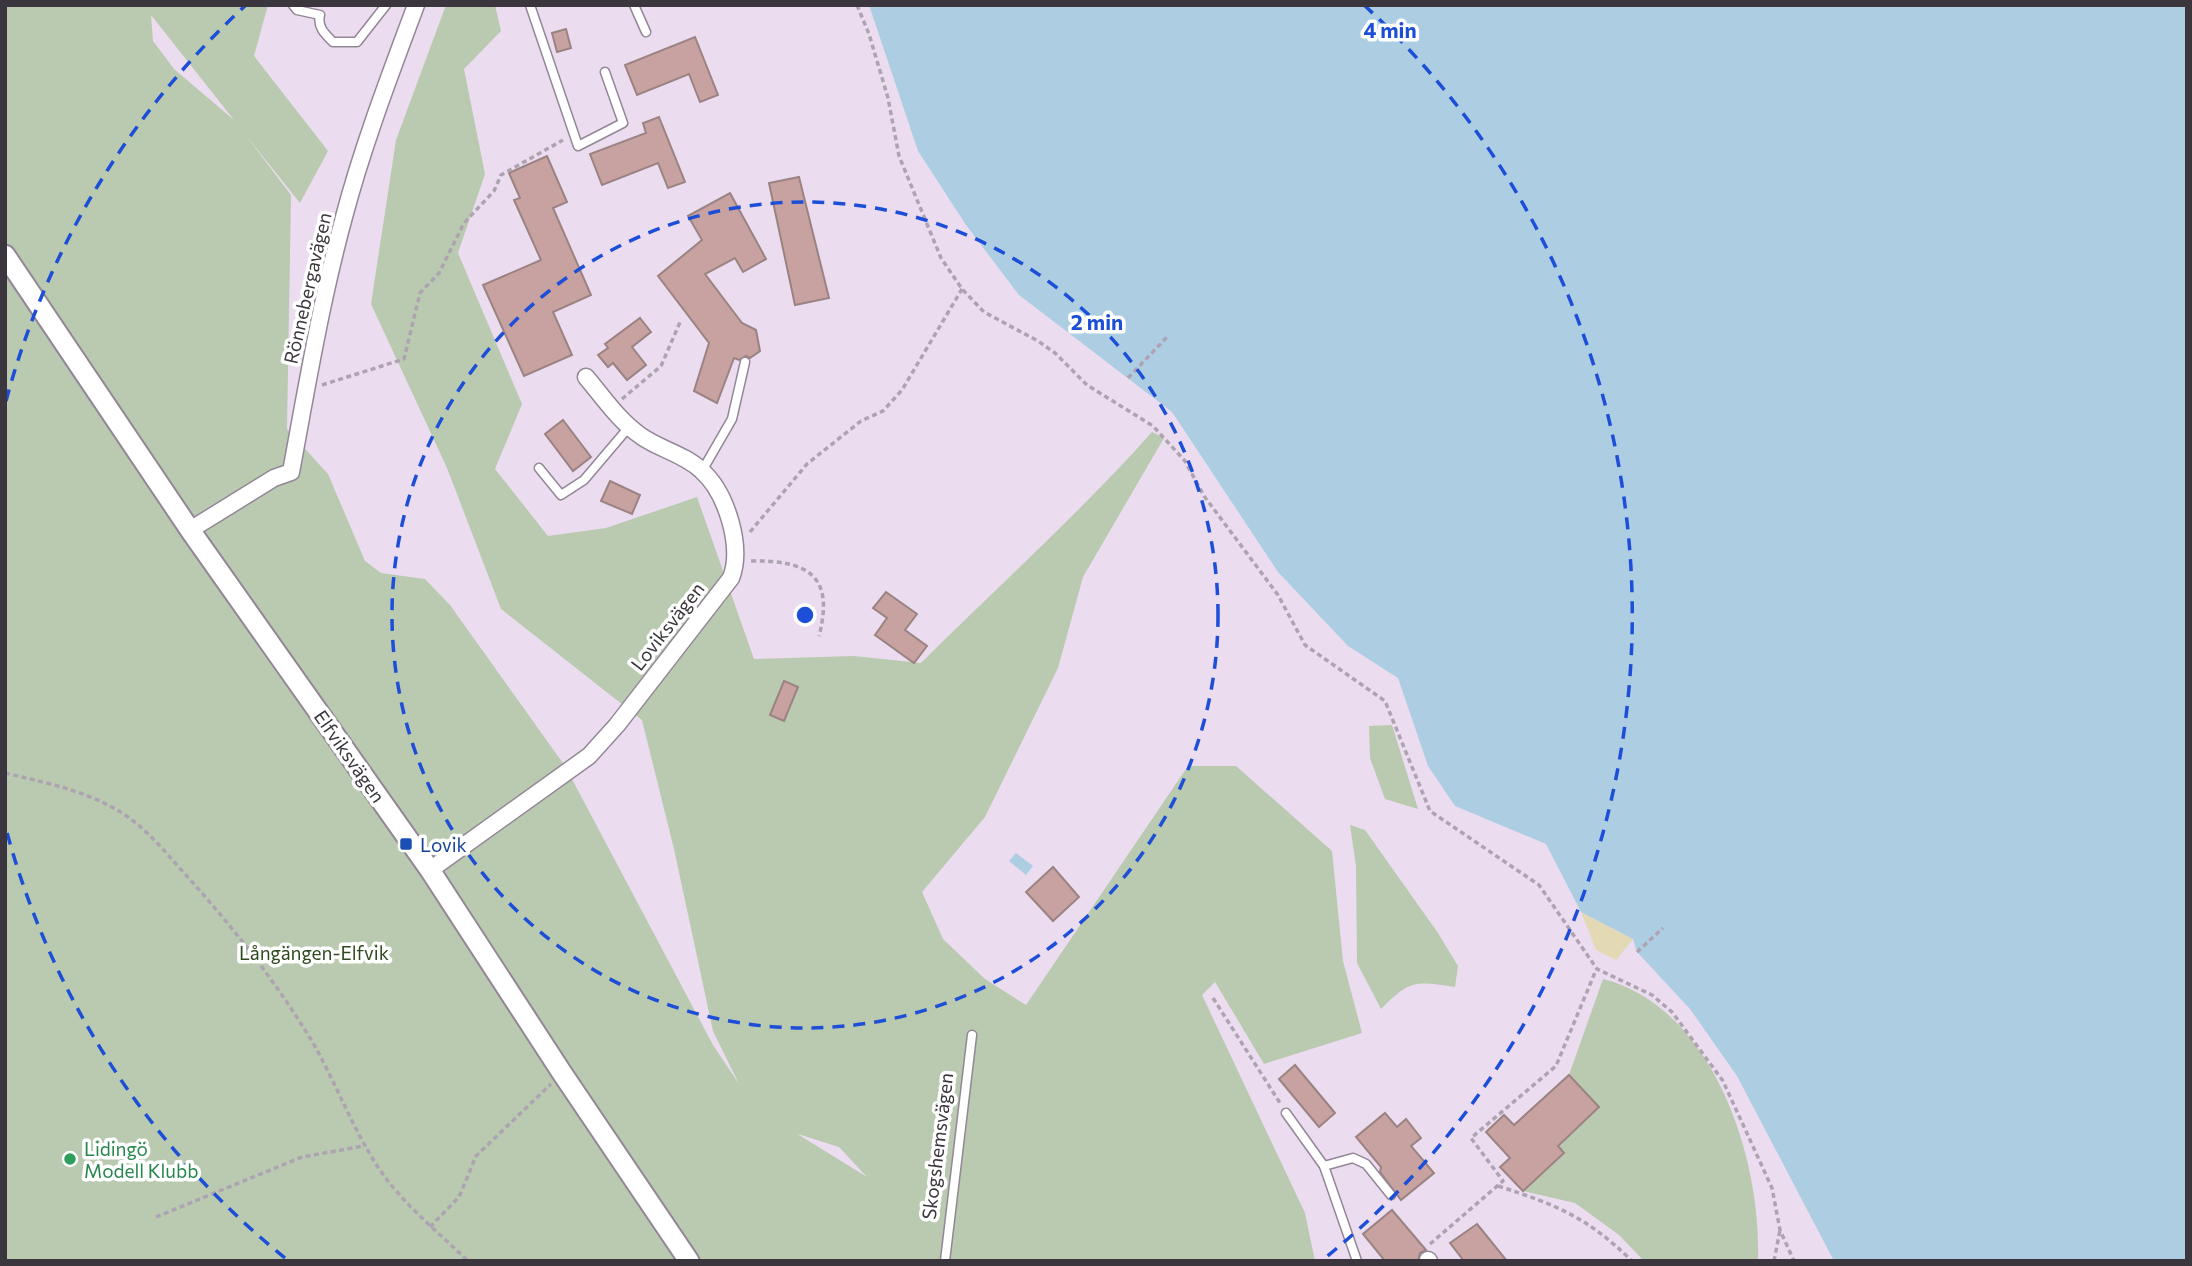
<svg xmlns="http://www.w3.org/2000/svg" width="2192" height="1266" font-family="Commissioner,sans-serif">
	<rect width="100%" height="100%" fill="#ebddef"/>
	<g fill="#b9cab0" fill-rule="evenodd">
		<path d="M5,5H268L254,56L328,151L300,203L244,133L291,195L287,429L328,474L365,561L381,573L425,579L450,605L565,766L713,1045L739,1084L713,1031L674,849L642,720L501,609L447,468L371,304L396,140L446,5H495L501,31L464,69L485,174L458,253L522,404L495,469L548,536L606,528L697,497L754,659L854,656L921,663C998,586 1080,513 1152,432L1164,438L1083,577L1058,668L985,817L922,892L943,939L985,979L1026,1005L1188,766H1236L1332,851L1343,961L1362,1033L1264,1064L1215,982L1202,995L1305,1213L1315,1261H5ZM151,15L234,120L174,69L153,41ZM798,1134L839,1147L867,1177L799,1135Z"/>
		<polygon points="1392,725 1418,809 1385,799 1370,758 1369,726"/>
		<path d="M1350,825L1365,830L1438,933L1458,966L1455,987C1414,981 1410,980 1381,1009L1357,963L1356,866Z"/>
		<path d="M1603,979C1713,1007 1762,1158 1758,1261H1644L1619,1235L1575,1203L1523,1191L1564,1154L1558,1146L1599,1108L1569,1075Z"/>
	</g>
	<polygon fill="#e3d9b4" points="1581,912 1633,939 1616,960 1596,950"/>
	<g fill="#adcee2">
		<polygon points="869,5 2187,5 2187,1261 1834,1261 1737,1076 1690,1009 1637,952 1633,939 1581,912 1546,844 1455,806 1428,766 1398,678 1348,646 1278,572 1172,412 1019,295 966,225 918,151"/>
		<polygon points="1016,853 1033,866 1026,875 1009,861"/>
	</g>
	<g fill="#c8a2a1" stroke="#9a8382" stroke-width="2">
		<polygon points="566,29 571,48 557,52 552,33"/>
		<polygon points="695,37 718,95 700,102 689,74 637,95 625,65"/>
		<polygon points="659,117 685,182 668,188 658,163 602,185 590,154 646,133 643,123"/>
		<polygon points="547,156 567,202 553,208 591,295 553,312 572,355 524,376 483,285 541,260 514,200 520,198 509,173"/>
		<polygon points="799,177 829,298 795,305 769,183"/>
		<polygon points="730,193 766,259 743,272 735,258 705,274 742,323 756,330 760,351 750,358 746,356 739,360 734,358 717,403 694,391 709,343 658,276 702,240 688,216"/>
		<polygon points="640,318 651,332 632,347 646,365 627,380 613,363 608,367 598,355 608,348 605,344"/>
		<polygon points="563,420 591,457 573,471 545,434"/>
		<polygon points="610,481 640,495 632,514 601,501"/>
		<polygon points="886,592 917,614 905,630 927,646 914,663 875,635 887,618 873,608"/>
		<polygon points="784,681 798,687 784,721 770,715"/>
		<polygon points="1053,867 1079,897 1053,921 1026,892"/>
		<polygon points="1295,1065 1335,1113 1319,1127 1279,1079"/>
		<polygon points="1569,1075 1599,1107 1558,1146 1564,1153 1523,1191 1500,1167 1510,1158 1486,1132 1504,1115 1514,1125"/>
		<polygon points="1385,1113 1397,1127 1406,1119 1421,1138 1411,1146 1434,1173 1401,1200 1380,1172 1381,1167 1356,1137"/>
		<polygon points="1392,1210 1426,1250 1420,1253 1418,1261 1385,1261 1363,1234"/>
		<polygon points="1477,1224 1507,1261 1464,1261 1450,1243"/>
	</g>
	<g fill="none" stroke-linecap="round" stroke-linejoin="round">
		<g stroke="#938797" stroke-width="11">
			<g id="service">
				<path d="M293,5L297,10L320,15C317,27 325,34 333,42H357L386,5"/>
				<polyline points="530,5 578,146 623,123 605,72"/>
				<polyline points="634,5 646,32"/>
				<polyline points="539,468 561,495 584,480 629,427"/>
				<polyline points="702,471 732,419 745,362"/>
				<polyline points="1286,1113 1324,1166 1357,1261"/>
				<polyline points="1324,1166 1353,1158 1366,1164 1391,1195"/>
				<polyline points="945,1261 972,1035"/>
			</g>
		</g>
		<g stroke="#938797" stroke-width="19">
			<g id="minor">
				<path d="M190,530L274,478L291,472C307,386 321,301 344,217C363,145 390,75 416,5"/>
				<path d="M430,870L589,756L617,725L731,578C743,547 727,493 701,470C684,454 659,449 641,436C619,421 603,397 586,377"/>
				<polyline points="1428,1260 1429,1261"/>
			</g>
		</g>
		<g stroke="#938797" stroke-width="23">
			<polyline id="tertiary" points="5,255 190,530 430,870 562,1073 689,1261"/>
		</g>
		<g stroke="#aea3b1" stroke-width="3.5" stroke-dasharray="5 3.5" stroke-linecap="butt">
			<polyline points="857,5 869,34 888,98 899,156 941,258 962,289 984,312 1038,341 1055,353 1087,385 1153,426 1185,461 1204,496 1278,595 1305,645 1385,701 1430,811 1539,885 1597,969 1652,995 1672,1012 1723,1081 1772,1188 1780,1230 1794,1261"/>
			<polyline points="1128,378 1168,336"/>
			<polyline points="322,385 404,359 420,293 439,273 464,223 494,191 501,175 563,140"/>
			<polyline points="622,399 661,366 681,320"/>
			<polyline points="750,532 807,464 861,421 883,411 902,390 962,289"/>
			<path d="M751,561C807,560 835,575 819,636"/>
			<path d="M5,773C46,783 89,791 125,815C149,831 166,853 185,874C232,926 277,983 313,1043C337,1085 353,1130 380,1170C404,1205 438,1232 468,1261"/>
			<polyline points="1637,952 1663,928"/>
			<polyline points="1213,998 1280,1103"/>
			<path d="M1498,1186C1557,1205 1587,1217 1632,1261"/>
			<polyline points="156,1217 302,1157 364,1146"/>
			<polyline points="430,1227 459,1197 476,1156 551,1084"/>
			<polyline points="1430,1244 1503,1181 1471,1138 1556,1066 1596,970"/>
			<polyline points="1774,1261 1780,1230"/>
		</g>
		<use href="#service" stroke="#fff" stroke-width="8"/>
		<use href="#minor" stroke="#fff" stroke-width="16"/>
		<use href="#tertiary" stroke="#fff" stroke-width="19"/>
	</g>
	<g fill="none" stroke="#1d4ed8" stroke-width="3.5" stroke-dasharray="12 9">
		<circle cx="805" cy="615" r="413"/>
		<path d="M285 1258A827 827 0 0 1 6 829M6 401A827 827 0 0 1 246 5M1364 5A827 827 0 0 1 1325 1258"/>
	</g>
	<rect fill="#1a4fb4" stroke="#fff" stroke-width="2.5" x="399" y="837" width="14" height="14" rx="3.5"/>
	<circle fill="#2e9e5b" stroke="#fff" stroke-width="2.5" cx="70" cy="1159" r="7"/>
	<g text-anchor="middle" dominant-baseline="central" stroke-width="7" stroke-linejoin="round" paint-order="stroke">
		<g font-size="19" fill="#3b363d" stroke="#fff">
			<text transform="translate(307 288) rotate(-77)">Rönnebergavägen</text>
			<text transform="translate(667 626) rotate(-52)">Loviksvägen</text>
			<text transform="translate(350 756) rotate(55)">Elfviksvägen</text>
			<text transform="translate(937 1146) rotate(-83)">Skogshemsvägen</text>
		</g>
		<g font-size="19" fill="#164399" stroke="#fff" text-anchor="start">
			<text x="420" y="844">Lovik</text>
		</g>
		<g font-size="19" fill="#304a1f" stroke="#fff">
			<text x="314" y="952">Långängen-Elfvik</text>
		</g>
		<g font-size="19" fill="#27864d" stroke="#fff" text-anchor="start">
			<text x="84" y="1148">Lidingö<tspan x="84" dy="22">Modell Klubb</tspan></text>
		</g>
	</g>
	<circle cx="805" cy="615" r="10" fill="#1d4ed8" stroke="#fff" stroke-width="3.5"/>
	<g font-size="21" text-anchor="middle" font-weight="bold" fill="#1d4ed8" stroke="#fff" stroke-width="7" stroke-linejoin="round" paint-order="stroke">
		<text x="1390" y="38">4 min</text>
		<text x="1097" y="330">2 min</text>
	</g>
	<rect width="2192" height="1266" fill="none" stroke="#3b363d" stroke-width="14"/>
</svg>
